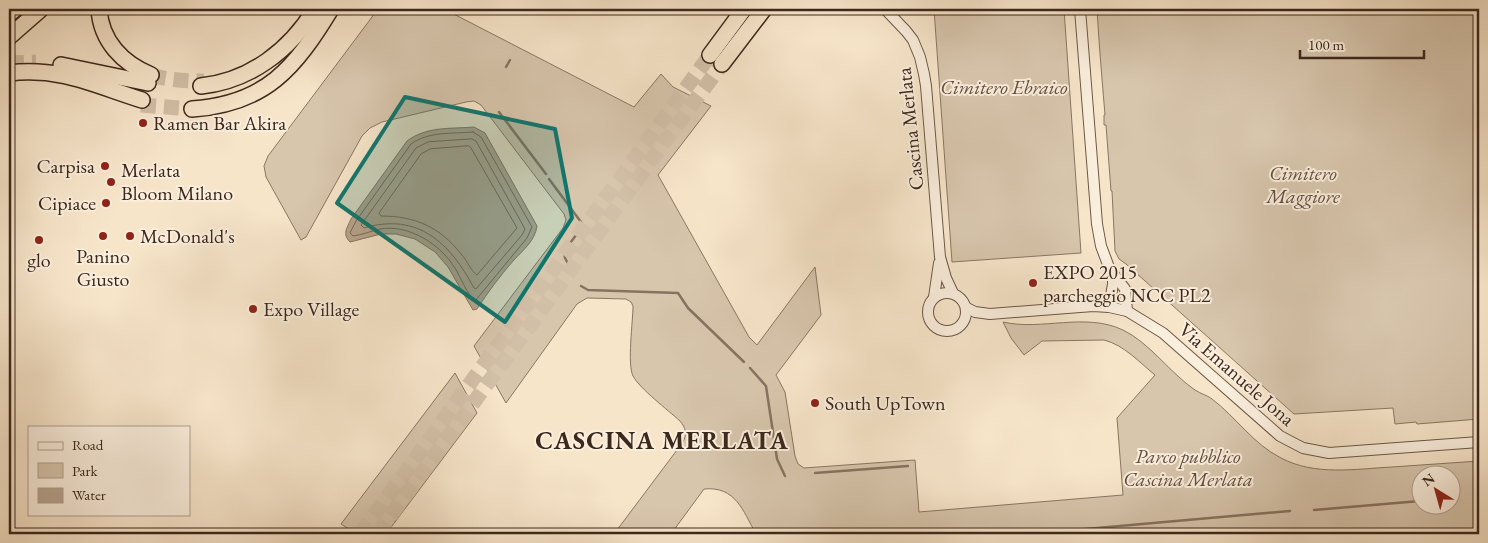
<svg xmlns="http://www.w3.org/2000/svg" width="1488" height="543" font-family="'EB Garamond',serif">
	<rect width="100%" height="100%" fill="#f7e5ca"/>
	<filter id="stains"><feTurbulence type="fractalNoise" baseFrequency=".004" numOctaves="4"/><feColorMatrix values="0 0 0 0 .2 0 0 0 0 .09 0 0 0 0 .02 0 0 0 .5 -.17"/></filter>
	<radialGradient id="worn" r=".72"><stop offset=".6" stop-color="#630" stop-opacity="0"/><stop offset="1" stop-color="#630" stop-opacity=".3"/></radialGradient>
	<g fill="#d7c5ac" stroke="#8a7664" fill-rule="evenodd">
		<path d="M378,9H444L634,107L661,74L673,87L711,106L658,175L749,337L757,345L815,267L821,315L776,375L785,392L795,456L798,464L804,468L915,460L919,512L1123,495L1117,418L1155,375C1139,362 1124,345 1104,340L1042,341L1024,355L1011,338L1003,322C1042,331 1085,312 1123,330C1150,343 1170,373 1195,390C1201,394 1207,395 1212,399C1236,417 1253,444 1281,458C1315,476 1355,469 1392,467C1421,465 1450,463 1479,461V534H756C743,511 736,486 704,489L671,534H614L683,442C687,434 686,428 680,421C668,410 640,389 633,376C627,364 633,321 633,306L631,302L626,299L587,298L577,304L506,403L474,346L563,228L566,220L564,214L481,105L474,101L466,102L382,122L370,128L362,136L306,237L301,240L266,177L264,166L268,156ZM1420,476H1450V506H1420Z"/>
		<polygon points="934,9 1064,9 1081,253 952,262"/>
		<path d="M1097,9H1479V419L1417,424L1416,422L1395,424L1393,408L1294,414L1126,264L1119,259L1115,251L1112,191H1111L1106,125H1104V115H1105C1102,80 1099,43 1097,9Z"/>
		<polygon points="455,373 477,413 386,534 356,534 341,524"/>
	</g>
	<path fill="#b7a58f" stroke="#867361" d="M474,127L485,133L537,226C535,241 523,250 513,261C500,276 488,292 477,309L473,310L448,267L435,252L415,239L396,234H381L350,242C342,234 347,228 351,219L407,141C427,126 451,129 474,127Z"/>
	<g fill="none" stroke-linecap="round" stroke-linejoin="round">
		<g stroke="#7a6656" stroke-width="1">
			<path d="M473,132L481,137L532,227L527,238L475,301C467,294 461,278 455,268C440,244 409,224 380,229C371,231 362,235 353,236L350,233L356,221L411,144C429,131 452,134 473,132Z"/>
			<path d="M472,139L476,141L525,229L522,235L476,289L474,288C450,243 418,212 364,228L361,225L416,148L428,142Z"/>
			<path d="M469,146L471,148L517,228L477,275C470,270 467,260 461,254C440,227 415,216 381,216L379,213L421,154L430,149Z"/>
		</g>
		<g stroke="#867361" stroke-width="2.5">
			<polyline points="506,67 510,60"/>
			<polyline points="499,112 546,174"/>
			<polyline points="549,179 581,222 580,230 564,251 565,258 573,273"/>
			<polyline points="581,286 588,290 678,293 688,308 744,362"/>
			<polyline points="750,368 766,386 777,459 785,476"/>
			<polyline points="815,473 908,466"/>
			<polyline points="1314,510 1420,501"/>
			<polyline points="1029,534 1290,511"/>
		</g>
		<g stroke="#d2bfa7" stroke-width="15" stroke-dasharray="15 8" stroke-linecap="butt">
			<polyline points="9,63 36,62"/>
			<path d="M151,75C168,80 186,81 204,81"/>
			<polyline points="141,105 192,109"/>
			<polyline points="360,534 710,55"/>
			<polyline points="377,534 722,64"/>
		</g>
		<g stroke="#6b5748" stroke-width="12">
			<g id="minor">
				<polyline points="885,9 906,31 913,40 920,57 924,74 926,86 940,257 946,278 953,293"/>
				<polyline points="1080,9 1097,224 1101,246 1113,278 1113,284 1109,307"/>
				<polyline points="1112,272 1125,289 1127,311"/>
				<circle cx="947" cy="312" r="19"/>
				<polyline points="934,297 939,263"/>
				<polyline points="967,308 975,312 990,314 1093,306 1109,307 1127,311 1163,333 1280,436 1303,448 1329,453 1479,442"/>
			</g>
		</g>
		<g stroke="#3c281c" stroke-width="18">
			<g id="highway">
				<path d="M99,9C101,41 122,63 151,75"/>
				<polyline points="9,14 15,9"/>
				<polyline points="9,37 41,9"/>
				<polyline points="710,55 744,9"/>
				<polyline points="722,64 764,9"/>
				<polyline points="61,65 148,83"/>
				<path d="M9,73C61,67 94,85 142,100"/>
				<path d="M201,86C250,81 290,50 315,9"/>
				<path d="M192,109C266,104 295,68 331,9"/>
			</g>
		</g>
		<use href="#minor" stroke="#faeedd" stroke-width="10"/>
		<use href="#highway" stroke="#f7e5ca" stroke-width="15"/>
	</g>
	<path fill="#0f766e" fill-opacity="0.2" stroke="#0f766e" stroke-width="4" stroke-linejoin="round" d="M405,97L555,129L572,218L505,322L337,203Z"/>
	<g fill="#8f2418" stroke="#faeedd" stroke-width="2">
		<circle cx="143" cy="123" r="5"/>
		<circle cx="105" cy="166" r="5"/>
		<circle cx="111" cy="182" r="5"/>
		<circle cx="106" cy="203" r="5"/>
		<circle cx="103" cy="236" r="5"/>
		<circle cx="130" cy="236" r="5"/>
		<circle cx="39" cy="240" r="5"/>
		<circle cx="1033" cy="283" r="5"/>
		<circle cx="253" cy="309" r="5"/>
		<circle cx="815" cy="403" r="5"/>
	</g>
	<g text-anchor="middle" dominant-baseline="central" stroke-width="4" stroke-linejoin="round" paint-order="stroke">
		<g font-size="20" font-style="italic" fill="#634f40" stroke="#faeedd">
			<text x="1004" y="87">Cimitero Ebraico</text>
			<text x="1303" y="173">Cimitero<tspan x="1303" dy="23">Maggiore</tspan></text>
			<text x="1188" y="456">Parco pubblico<tspan x="1188" dy="23">Cascina Merlata</tspan></text>
		</g>
		<g font-size="20" fill="#3c281c" stroke="#faeedd" text-anchor="start">
			<text x="153" y="123">Ramen Bar Akira</text>
			<text x="95" y="166" text-anchor="end">Carpisa</text>
			<text x="121" y="170">Merlata<tspan x="121" dy="23">Bloom Milano</tspan></text>
			<text x="96" y="203" text-anchor="end">Cipiace</text>
			<text x="140" y="236">McDonald's</text>
			<text x="103" y="256" text-anchor="middle">Panino<tspan x="103" dy="23">Giusto</tspan></text>
			<text x="39" y="260" text-anchor="middle">glo</text>
			<text x="1043" y="272">EXPO 2015<tspan x="1043" dy="23">parcheggio NCC PL2</tspan></text>
			<text x="263" y="309">Expo Village</text>
			<text x="825" y="403">South UpTown</text>
		</g>
		<g font-size="20" fill="#3c281c" stroke="#faeedd">
			<text transform="translate(910 129) rotate(-96)">Cascina Merlata</text>
			<text transform="translate(1237 374) rotate(41)">Via Emanuele Jona</text>
		</g>
		<g font-size="25" font-weight="bold" letter-spacing="1" fill="#3c281c" stroke="#faeedd">
			<text x="662" y="440">CASCINA MERLATA</text>
		</g>
	</g>
	<rect width="1488" height="543" fill="none" stroke="#f7e5ca" stroke-width="30"/>
	<rect x="10" y="10" width="1468" height="523" fill="none" stroke="#3c281c" stroke-width="2.5"/>
	<rect x="15" y="15" width="1458" height="513" fill="none" stroke="#3c281c"/>
	<rect x="28" y="426" width="162" height="90" fill="#faeedd" stroke="#ae9f90"/>
	<rect x="38" y="442" width="25" height="8" fill="#faeedd" stroke="#ae9f90"/>
	<text x="72" y="450" font-size="15" fill="#3c281c">Road</text>
	<rect x="38" y="463" width="25" height="15" fill="#d7c5ac" stroke="#ae9f90"/>
	<text x="72" y="476" font-size="15" fill="#3c281c">Park</text>
	<rect x="38" y="488" width="25" height="15" fill="#b7a58f" stroke="#ae9f90"/>
	<text x="72" y="500" font-size="15" fill="#3c281c">Water</text>
	<g transform="translate(1436 490) rotate(323)"><circle r="24" fill="#faeedd" stroke="#ae9f90"/>
	<path d="M0-4L9 19L0 12L-9 19Z" fill="#8f2418"/>
	<text y="-8" font-size="14" font-weight="bold" text-anchor="middle" fill="#3c281c">N</text>
	</g>
	<path d="M1300 50v8h124v-8" fill="none" stroke="#3c281c" stroke-width="2.5"/>
	<text x="1308" y="50" font-size="15" fill="#3c281c" stroke="#faeedd" stroke-width="4" paint-order="stroke">100 m</text>
	<rect width="100%" height="100%" filter="url(#stains)"/>
	<rect width="100%" height="100%" fill="url(#worn)"/>
</svg>
